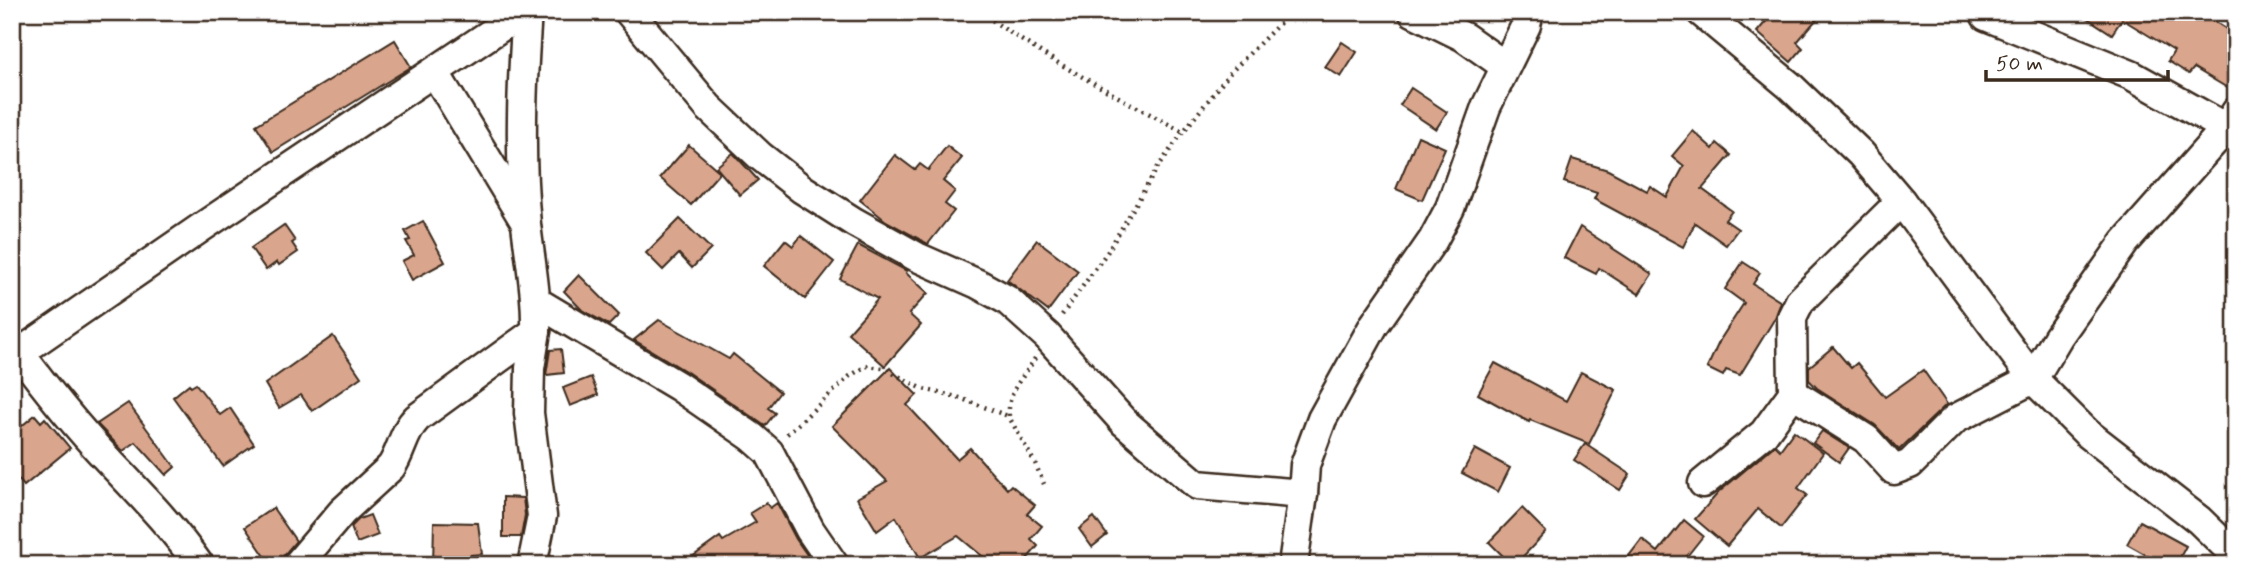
<svg xmlns="http://www.w3.org/2000/svg" width="2248" height="577" font-family="Mynerve,sans-serif">
	<rect width="100%" height="100%" fill="#fff"/>
	<filter id="ink" filterUnits="userSpaceOnUse"><feTurbulence type="fractalNoise" baseFrequency=".0143" numOctaves="2"/><feDisplacementMap in="SourceGraphic" scale="14" xChannelSelector="R" yChannelSelector="G"/><feConvolveMatrix kernelMatrix="1 2 1 2 8 2 1 2 1" color-interpolation-filters="sRGB"/></filter>
	<g filter="url(#ink)">
		<g fill="#d9a58d" stroke="#3b2a1e" stroke-width="2">
			<polygon points="1774,12 1823,12 1797,42 1803,48 1791,62 1757,32"/>
			<polygon points="2078,12 2199,12 2236,35 2236,93 2194,68 2189,74 2168,61 2174,51 2122,19 2112,34"/>
			<polygon points="395,40 411,67 273,152 256,125"/>
			<polygon points="1342,42 1357,52 1341,77 1325,67"/>
			<polygon points="1411,88 1447,112 1436,129 1400,105"/>
			<polygon points="1693,131 1713,149 1717,143 1731,155 1702,189 1732,211 1725,220 1738,229 1726,245 1695,223 1683,247 1594,199 1597,193 1564,182 1572,159 1608,170 1647,191 1650,186 1667,197 1684,166 1672,156"/>
			<polygon points="1418,136 1445,148 1422,200 1396,189"/>
			<polygon points="689,145 720,172 691,205 660,178"/>
			<polygon points="947,146 962,158 943,181 955,191 945,204 954,211 928,244 886,221 860,200 895,155 915,170 920,164 928,170"/>
			<polygon points="733,153 758,180 740,195 716,167"/>
			<polygon points="680,219 711,249 692,268 679,254 663,270 646,253"/>
			<polygon points="423,221 445,262 412,280 402,261 414,255 406,241 410,240 405,231"/>
			<polygon points="284,225 295,241 292,243 298,252 279,265 277,262 266,270 251,248"/>
			<polygon points="1580,227 1652,274 1639,294 1599,268 1596,274 1564,258"/>
			<polygon points="801,236 834,262 805,299 764,266 785,240 793,246"/>
			<polygon points="1037,240 1078,271 1048,311 1007,280"/>
			<polygon points="858,245 907,271 906,273 928,293 909,314 921,325 885,366 848,333 878,299 840,279"/>
			<polygon points="1743,262 1760,273 1753,284 1781,302 1775,318 1740,375 1726,370 1723,376 1707,368 1720,340 1744,303 1725,289"/>
			<polygon points="579,275 619,315 609,325 582,310 564,291"/>
			<polygon points="659,320 729,359 733,354 780,392 768,408 775,413 765,426 687,372 634,340"/>
			<polygon points="333,336 361,377 312,411 301,395 279,408 265,384"/>
			<polygon points="1833,347 1851,368 1857,363 1885,397 1923,370 1947,404 1899,450 1875,425 1817,388 1809,380 1809,367"/>
			<polygon points="561,349 564,373 546,375 550,350"/>
			<polygon points="1495,363 1566,401 1581,372 1616,390 1589,444 1530,420 1529,422 1478,394"/>
			<polygon points="890,368 917,395 907,405 957,459 970,448 1007,489 1011,485 1035,505 1027,514 1042,526 1031,539 1038,546 1022,565 993,565 958,536 920,558 896,517 877,531 857,498 887,481 832,426"/>
			<polygon points="591,377 598,395 570,406 563,388"/>
			<polygon points="189,384 191,387 196,384 220,415 230,408 254,444 223,466 173,397"/>
			<polygon points="128,403 175,467 166,475 136,442 123,451 97,424"/>
			<polygon points="35,415 41,422 45,418 70,448 24,486 12,472 12,434"/>
			<polygon points="1794,431 1823,453 1798,488 1807,495 1781,528 1758,509 1727,546 1695,519 1719,492 1775,445 1780,450"/>
			<polygon points="1822,431 1849,448 1839,462 1813,443"/>
			<polygon points="1585,444 1630,474 1620,490 1574,460"/>
			<polygon points="1475,449 1510,468 1498,492 1462,473"/>
			<polygon points="503,497 523,498 525,515 521,537 503,537"/>
			<polygon points="766,503 770,508 777,503 796,539 814,565 681,565 720,537 723,541 756,522 750,513"/>
			<polygon points="273,508 296,541 284,555 281,565 271,565 245,527"/>
			<polygon points="1522,508 1546,532 1515,565 1512,565 1489,542"/>
			<polygon points="370,515 378,535 357,543 351,527 359,519"/>
			<polygon points="1094,517 1107,535 1092,547 1079,529"/>
			<polygon points="1684,520 1703,536 1680,565 1622,565 1642,539 1658,552"/>
			<polygon points="2140,521 2186,546 2176,565 2164,565 2127,544"/>
			<polygon points="434,522 478,523 482,554 471,555 472,565 433,565"/>
		</g>
		<g fill="none" stroke-linecap="round" stroke-linejoin="round">
			<g stroke="#3b2a1e" stroke-width="33">
				<g id="minor">
					<polyline points="629,12 708,107 760,156 802,189 854,222 917,257 978,284 1007,300 1047,336 1124,422 1197,485 1303,494"/>
					<polyline points="1413,12 1464,37 1505,66"/>
					<polyline points="1701,12 1790,86 1861,154 1901,201 2033,379 2087,433 2199,520 2236,556"/>
					<polyline points="1986,16 2131,75 2226,128"/>
					<polyline points="435,73 524,220"/>
					<polyline points="537,302 678,386 752,437 769,452 810,530 834,565"/>
					<path d="M19,352C47,390 76,426 108,460C140,494 172,526 199,565"/>
					<polyline points="12,358 202,227 523,12"/>
					<polyline points="1793,393 1866,439 1894,470 1910,464 1955,419 2033,379 2058,337 2125,242 2226,128 2236,112"/>
					<polyline points="1703,483 1764,433 1793,393 1792,317 1800,301 1901,201"/>
					<path d="M297,565L342,512L391,467C402,451 403,432 417,418L536,331C537,294 530,260 526,224C519,153 522,82 527,12"/>
					<polyline points="532,565 542,516 529,413 530,368 536,331"/>
					<polyline points="1293,565 1303,494 1305,465 1322,419 1374,325 1433,240 1450,208 1486,107 1526,25 1529,12"/>
				</g>
			</g>
			<g stroke="#3b2a1e" stroke-width="4.5" stroke-dasharray="2 5" stroke-linecap="butt">
				<path d="M981,12C1044,59 1114,94 1183,132"/>
				<polyline points="1062,315 1108,251 1158,167 1183,132 1230,73 1291,12"/>
				<path d="M1035,358C1023,380 1007,389 1009,417L1035,463L1044,484"/>
				<polyline points="787,434 850,376 866,366 883,368 923,389 957,397 1008,416"/>
			</g>
			<use href="#minor" stroke="#fff" stroke-width="28"/>
		</g>
	</g>
	<rect width="2248" height="577" fill="none" stroke="#fff" stroke-width="42"/>
	<rect x="21" y="21" width="2206" height="535" fill="none" stroke="#3b2a1e" stroke-width="2.5" filter="url(#ink)"/>
	<path d="M1986 70v10h182v-10" fill="none" stroke="#3b2a1e" stroke-width="3.5"/>
	<text x="1996" y="70" font-size="21" fill="#3b2a1e" stroke="#ffffff" stroke-width="5" paint-order="stroke">50 m</text>
</svg>
